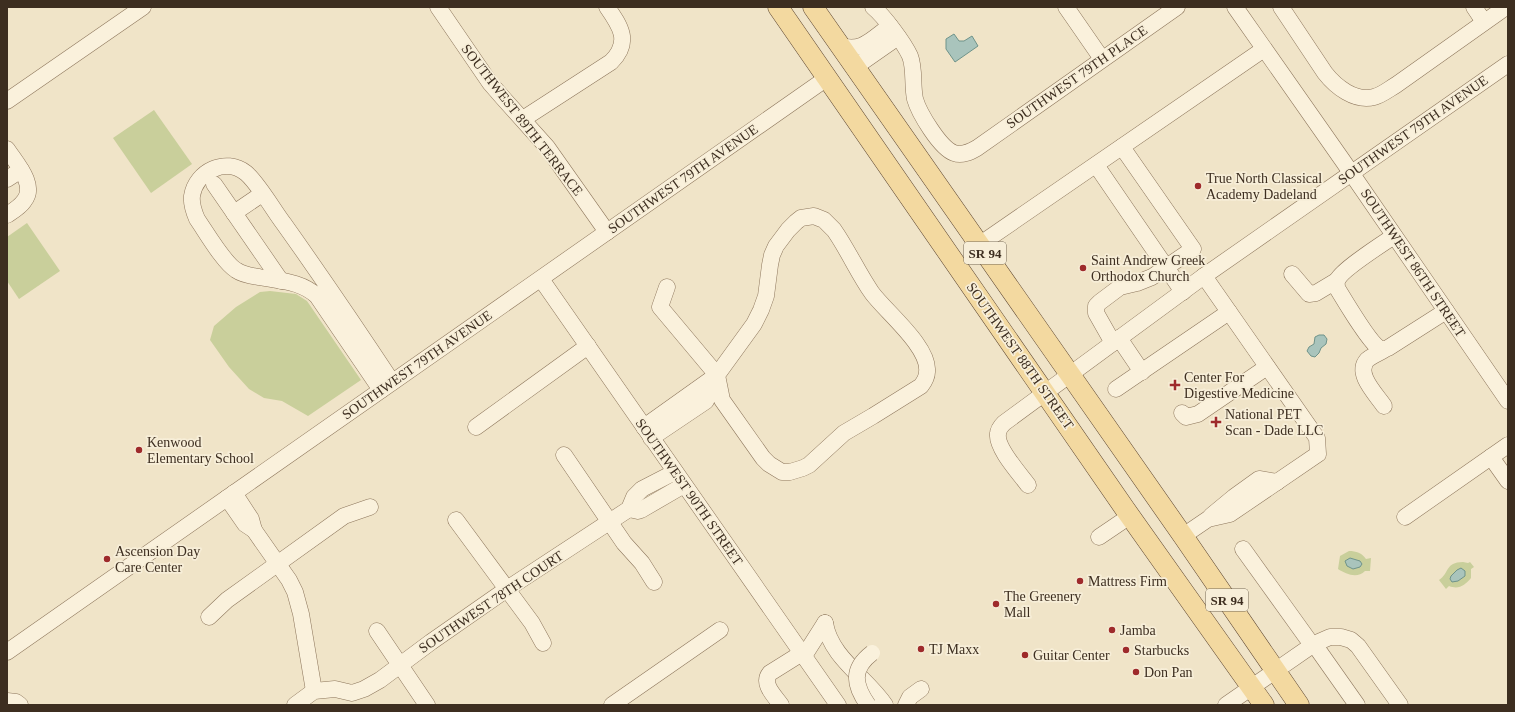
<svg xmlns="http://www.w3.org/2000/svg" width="1515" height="712" font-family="Georgia,serif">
	<rect width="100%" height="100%" fill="#f0e4c8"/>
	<g fill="#c9cf9b">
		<polygon points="154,110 192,164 151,193 113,138"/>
		<polygon points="27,223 60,271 19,299 7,281 7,237"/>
		<polygon points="270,291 296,294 307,301 361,380 308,416 282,401 264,398 249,389 229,367 210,340 214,326 236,307 260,292"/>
		<path d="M1349,551C1356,551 1362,553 1366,559L1371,558L1370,571H1365C1357,579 1346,574 1338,569L1340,556Z"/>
		<path d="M1463,562L1468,563L1470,562L1474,567L1471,569V578C1465,585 1459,590 1449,586L1446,589L1439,580C1449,574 1445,562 1463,562Z"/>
	</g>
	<g fill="#a9c4bc" stroke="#6f938a">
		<polygon points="954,34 959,41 964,41 972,36 978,46 955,62 946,49 946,39"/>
		<polygon points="1319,335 1324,335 1327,339 1326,344 1321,348 1319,353 1315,357 1311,356 1307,351 1309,347 1314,344 1315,337"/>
		<polygon points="1350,558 1360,561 1362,564 1360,567 1353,569 1347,566 1345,561"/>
		<polygon points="1461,568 1465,571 1465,576 1458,581 1452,582 1450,579 1451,576 1457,570"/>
	</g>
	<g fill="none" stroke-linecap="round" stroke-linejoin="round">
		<g stroke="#8d765c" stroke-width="17">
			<g id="minor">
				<polyline points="438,7 490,83 503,98 547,147 607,232"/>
				<path d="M873,7C884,16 904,43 910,56C915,69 912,85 915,99C919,113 940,148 954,153C962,156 970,152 977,148L1177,7"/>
				<polyline points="1066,7 1102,59"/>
				<polyline points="1235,7 1343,161 1508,401"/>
				<path d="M1281,7L1325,73C1336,87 1355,102 1374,97C1382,95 1389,89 1396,85L1506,7"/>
				<polyline points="1474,7 1484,22"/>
				<path d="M839,45C861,54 873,38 890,26"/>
				<polyline points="855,67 898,37"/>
				<polyline points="7,101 143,7"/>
				<path d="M523,119L611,62C631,42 621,27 607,7"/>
				<path d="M7,149C16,163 37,185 24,201C20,207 13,211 7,215"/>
				<polyline points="1096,165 1183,292"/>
				<polyline points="7,179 21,170"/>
				<polyline points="214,184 281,281"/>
				<polyline points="234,213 262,194"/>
				<path d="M1394,236C1382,244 1343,269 1338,279C1336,282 1337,285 1337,288C1345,301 1369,342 1379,348C1383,350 1385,349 1388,348L1446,311"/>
				<polyline points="979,245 1264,49"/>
				<polyline points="1292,274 1309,294 1316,293 1336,281"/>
				<polyline points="541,279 838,705"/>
				<polyline points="1119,338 1142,372"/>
				<polyline points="1113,343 1096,313 1096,306 1100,302 1120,287 1137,283 1152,277 1193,249 1122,147"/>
				<polyline points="1116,389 1229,312"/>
				<path d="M381,390L317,296C301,281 280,281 259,277C252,276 243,275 236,270C224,263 206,232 197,219C194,212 191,204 192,196C196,171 226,157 246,173C258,183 274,211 284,224C321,276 357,329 392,382"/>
				<path d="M1384,406C1376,394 1355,374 1367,360C1371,356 1379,353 1384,350"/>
				<polyline points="1182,413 1186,417 1198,414 1267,367"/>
				<polyline points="476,427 588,346"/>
				<polyline points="644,427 717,375"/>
				<path d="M651,438L706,401L717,375L754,324L761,310L766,296L770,265L772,255L776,246L788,230L796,222L801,218L814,216L824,220L834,230C848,250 858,273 872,293C886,312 930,347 927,372C927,378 924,382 921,386L873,416L844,433L809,465L803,468L790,472H782L769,464L763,458L722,400L717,375L660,307L667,287"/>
				<polyline points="564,455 624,543 642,563 654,582"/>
				<polyline points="1491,457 1508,481"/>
				<path d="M1028,485C1020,474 996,448 998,434C998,430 1001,426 1004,423L1204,276L1508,64"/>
				<polyline points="227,498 245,524 254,530 251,519 234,493"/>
				<polyline points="629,509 638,511 641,510 684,485"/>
				<polyline points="1211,516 1234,497 1259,479 1277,482"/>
				<polyline points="1405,517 1508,445"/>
				<polyline points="456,520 532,623 543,643"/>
				<polyline points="254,530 289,580 295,592 301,614 314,691"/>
				<polyline points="1183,536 1208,519 1230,514 1318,454 1317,438 1204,276"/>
				<polyline points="1099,537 1130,516"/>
				<polyline points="1243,549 1312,645"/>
				<polyline points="209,617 227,600 344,516 370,507"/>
				<path d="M825,623C830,657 867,678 885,705"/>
				<polyline points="377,631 427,705"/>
				<polyline points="1314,644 1357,705"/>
				<polyline points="7,652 827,78"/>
				<polyline points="804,656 825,623"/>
				<polyline points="7,701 16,702 20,705"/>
				<polyline points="295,705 314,691 335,689 352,693 364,689 380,680 431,642 507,589 629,509 634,497 642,489 675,472"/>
				<polyline points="612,705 720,630"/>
				<path d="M781,705C775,696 761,684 770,673L802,653"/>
				<polyline points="906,705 910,697 921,689"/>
				<polyline points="1226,705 1314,644 1330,637 1341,637 1351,640 1358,646 1400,705"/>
			</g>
		</g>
		<g stroke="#5b4430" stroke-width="21">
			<g id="major">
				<polyline points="778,7 1125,509 1264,705"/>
				<polyline points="813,7 1183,536 1299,705"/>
			</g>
		</g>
		<use href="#minor" stroke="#faf1dc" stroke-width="16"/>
		<use href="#major" stroke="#f3d9a0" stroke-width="20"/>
		<g stroke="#8d765c" stroke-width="17" stroke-linecap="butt">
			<path id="minor-bridge" d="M868,705C854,685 851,669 872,653"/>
		</g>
		<use href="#minor-bridge" stroke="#faf1dc" stroke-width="16"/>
	</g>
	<g fill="#9e2a2b" stroke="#f7eed8" stroke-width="1.5">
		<circle cx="1198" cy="186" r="4"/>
		<circle cx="1083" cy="268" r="4"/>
		<path d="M1173 379h4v4h4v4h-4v4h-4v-4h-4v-4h4z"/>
		<path d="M1214 416h4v4h4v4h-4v4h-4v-4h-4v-4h4z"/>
		<circle cx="139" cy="450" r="4"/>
		<circle cx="107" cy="559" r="4"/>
		<circle cx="1080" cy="581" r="4"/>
		<circle cx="996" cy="604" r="4"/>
		<circle cx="1112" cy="630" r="4"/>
		<circle cx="921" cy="649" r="4"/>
		<circle cx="1126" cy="650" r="4"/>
		<circle cx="1025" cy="655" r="4"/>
		<circle cx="1136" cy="672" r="4"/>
	</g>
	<g text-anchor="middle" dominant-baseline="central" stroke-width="3.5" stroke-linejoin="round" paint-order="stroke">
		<g fill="#f7eed8" stroke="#756857" stroke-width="1">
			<rect x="964" y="242" width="42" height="22" rx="3"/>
			<rect x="1206" y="589" width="42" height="22" rx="3"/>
		</g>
		<g font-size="13" font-weight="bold" fill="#3d2e20">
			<text x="985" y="253">SR 94</text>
			<text x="1227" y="600">SR 94</text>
		</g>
		<g font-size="14" fill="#3d2e20" stroke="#f7eed8">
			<text transform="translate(1077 77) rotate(-35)">SOUTHWEST 79TH PLACE</text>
			<text transform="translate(522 120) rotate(52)">SOUTHWEST 89TH TERRACE</text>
			<text transform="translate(1413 130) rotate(-35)">SOUTHWEST 79TH AVENUE</text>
			<text transform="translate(683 179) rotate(-35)">SOUTHWEST 79TH AVENUE</text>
			<text transform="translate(1413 263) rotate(56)">SOUTHWEST 86TH STREET</text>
			<text transform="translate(1020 356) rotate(55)">SOUTHWEST 88TH STREET</text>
			<text transform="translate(417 365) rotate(-35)">SOUTHWEST 79TH AVENUE</text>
			<text transform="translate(689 492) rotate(55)">SOUTHWEST 90TH STREET</text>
			<text transform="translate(491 602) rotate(-34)">SOUTHWEST 78TH COURT</text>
		</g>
		<g font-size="14" fill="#3d2e20" stroke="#f7eed8" text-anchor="start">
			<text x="1206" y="178">True North Classical<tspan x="1206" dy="16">Academy Dadeland</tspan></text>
			<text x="1091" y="260">Saint Andrew Greek<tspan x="1091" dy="16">Orthodox Church</tspan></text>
			<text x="1184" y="377">Center For<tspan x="1184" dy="16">Digestive Medicine</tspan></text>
			<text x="1225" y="414">National PET<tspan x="1225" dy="16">Scan - Dade LLC</tspan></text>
			<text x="147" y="442">Kenwood<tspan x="147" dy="16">Elementary School</tspan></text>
			<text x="115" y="551">Ascension Day<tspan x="115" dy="16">Care Center</tspan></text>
			<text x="1088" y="581">Mattress Firm</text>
			<text x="1004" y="596">The Greenery<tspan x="1004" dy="16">Mall</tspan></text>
			<text x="1120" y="630">Jamba</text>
			<text x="929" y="649">TJ Maxx</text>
			<text x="1134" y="650">Starbucks</text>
			<text x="1033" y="655">Guitar Center</text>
			<text x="1144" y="672">Don Pan</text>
		</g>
	</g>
	<rect width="1515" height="712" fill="none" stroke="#3d2e20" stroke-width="16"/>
</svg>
